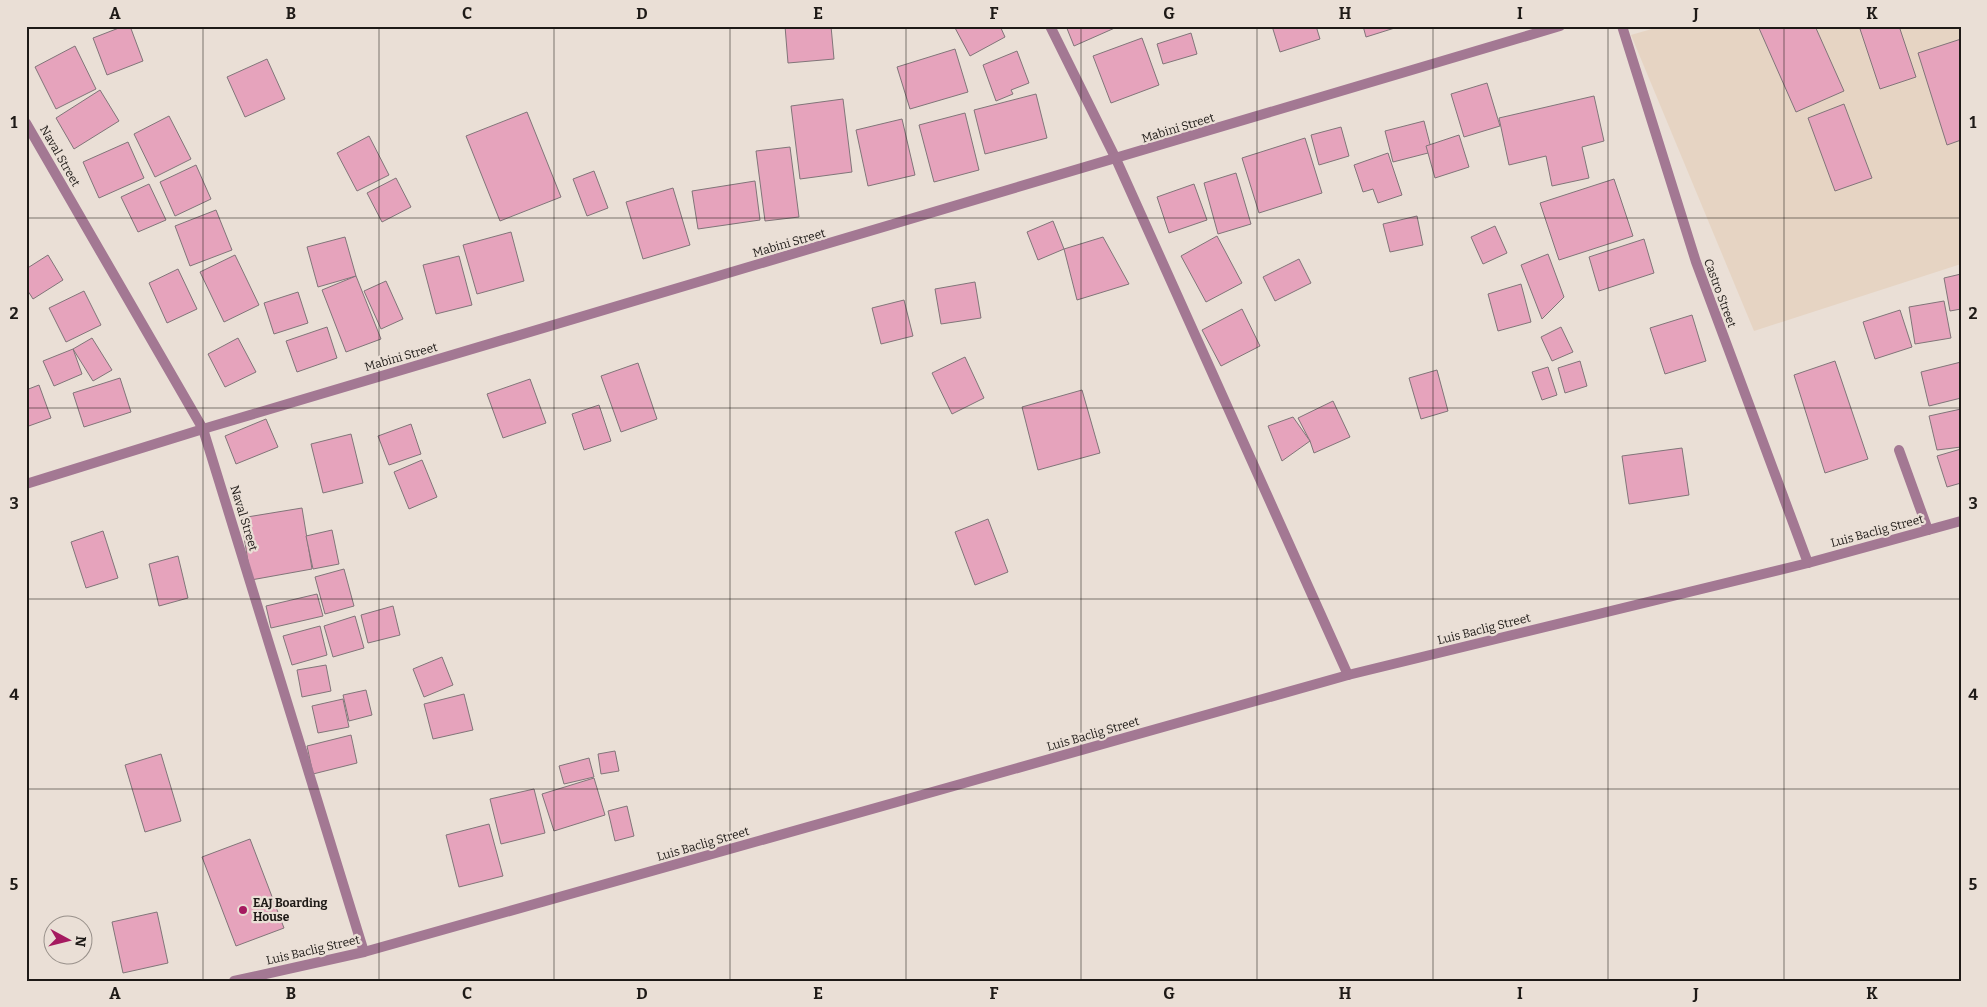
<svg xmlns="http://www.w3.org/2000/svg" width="1987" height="1007" font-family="Bitter,serif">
	<rect width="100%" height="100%" fill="#eadfd6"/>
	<polygon fill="#e6d4c3" points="1662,26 1961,26 1961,264 1754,331 1631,35"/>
	<g fill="#e6a3bc" stroke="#817579">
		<polygon points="124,26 130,26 143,61 107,75 93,38"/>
		<polygon points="785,26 831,26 834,59 788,63"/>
		<polygon points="954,26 1000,26 1005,37 970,56"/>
		<polygon points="1066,26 1117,26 1117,27 1074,46"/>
		<polygon points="1272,26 1316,26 1320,39 1280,52"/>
		<polygon points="1363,26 1401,26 1366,37"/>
		<polygon points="1758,26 1815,26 1844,91 1796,112"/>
		<polygon points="1866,26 1899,26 1916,77 1880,89 1860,29"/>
		<polygon points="1191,33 1197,54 1163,64 1157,44"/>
		<polygon points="1142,38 1159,85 1111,103 1093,56"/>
		<polygon points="1961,39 1961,140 1947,145 1918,53"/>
		<polygon points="75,46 96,89 56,109 35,67"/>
		<polygon points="955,49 968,92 910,109 897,67"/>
		<polygon points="1017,51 1029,83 1011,90 1013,94 996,101 983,65"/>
		<polygon points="267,59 285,99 245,117 227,77"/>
		<polygon points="1487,83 1500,126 1464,137 1451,94"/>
		<polygon points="100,90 119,121 74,149 56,118"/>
		<polygon points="1036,94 1047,138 985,154 974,110"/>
		<polygon points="1594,96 1604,141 1582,147 1589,178 1552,186 1546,156 1509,165 1499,118"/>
		<polygon points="843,99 852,172 800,179 791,106"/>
		<polygon points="1844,104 1872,178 1835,191 1808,118"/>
		<polygon points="527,112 561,197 500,221 466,136"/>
		<polygon points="965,113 979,170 934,182 919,125"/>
		<polygon points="169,116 191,159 155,177 134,134"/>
		<polygon points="902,119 915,175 868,186 856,130"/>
		<polygon points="1424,121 1432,152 1393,162 1385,131"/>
		<polygon points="1341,127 1349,156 1319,165 1311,135"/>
		<polygon points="1459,135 1469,167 1435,178 1426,146"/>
		<polygon points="369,136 389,175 357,191 337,153"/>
		<polygon points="1305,138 1322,193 1259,213 1242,158"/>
		<polygon points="128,142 144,178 99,198 83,162"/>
		<polygon points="790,147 799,217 765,221 756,151"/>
		<polygon points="1388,153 1402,195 1378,203 1373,189 1363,192 1354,165"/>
		<polygon points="196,165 211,199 175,216 160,182"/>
		<polygon points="594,171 608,208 587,216 573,179"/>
		<polygon points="1236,173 1251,224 1218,234 1204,183"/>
		<polygon points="396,178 411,207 382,222 367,193"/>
		<polygon points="1614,179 1633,236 1559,260 1540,203"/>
		<polygon points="755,181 760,220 698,229 692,191"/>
		<polygon points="149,184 166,220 138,232 121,197"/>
		<polygon points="1194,184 1207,220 1169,233 1157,197"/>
		<polygon points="673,188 690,245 643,259 626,202"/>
		<polygon points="216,210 232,250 190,266 175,226"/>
		<polygon points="1417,216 1423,245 1390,252 1383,224"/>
		<polygon points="1053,221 1064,249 1038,260 1027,232"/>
		<polygon points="1495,226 1507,253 1483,264 1471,237"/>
		<polygon points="511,232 524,281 477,294 463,245"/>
		<polygon points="1217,236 1242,283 1206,302 1181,256"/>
		<polygon points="345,237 356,276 318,287 307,247"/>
		<polygon points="1103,237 1129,284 1077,300 1064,249"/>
		<polygon points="1644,239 1654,273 1599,291 1589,257"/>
		<polygon points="1548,254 1564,297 1542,319 1521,265"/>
		<polygon points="48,255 63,280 33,299 26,288 26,269"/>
		<polygon points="235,255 259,305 224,322 200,272"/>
		<polygon points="459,256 472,305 436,314 423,265"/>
		<polygon points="1299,259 1311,283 1275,301 1263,277"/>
		<polygon points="178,269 197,309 167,323 149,283"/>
		<polygon points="1961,274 1961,309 1950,311 1944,278"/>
		<polygon points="356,276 381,339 346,352 322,290"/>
		<polygon points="386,281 403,319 381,329 364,291"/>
		<polygon points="975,282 981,318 941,324 935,289"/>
		<polygon points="1521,284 1531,322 1498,331 1488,294"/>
		<polygon points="84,291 101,325 66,342 49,308"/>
		<polygon points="298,292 308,323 274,334 264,303"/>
		<polygon points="904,300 913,336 881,344 872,308"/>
		<polygon points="1944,301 1951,338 1915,344 1909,307"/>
		<polygon points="1242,309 1260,346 1221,366 1202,330"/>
		<polygon points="1900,310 1912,347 1875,359 1863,322"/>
		<polygon points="1692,315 1706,361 1665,374 1650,328"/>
		<polygon points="327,327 337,358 297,372 286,341"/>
		<polygon points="1561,327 1573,352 1552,361 1541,337"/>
		<polygon points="92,338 112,370 93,381 73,349"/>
		<polygon points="238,338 256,372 225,387 208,354"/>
		<polygon points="73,349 82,374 54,386 43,361"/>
		<polygon points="965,357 984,398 952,414 932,373"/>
		<polygon points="1580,361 1587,386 1565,393 1558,368"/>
		<polygon points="1835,361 1868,459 1825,473 1794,375"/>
		<polygon points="1961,362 1961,398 1929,406 1921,372"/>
		<polygon points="638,363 657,419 621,432 601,376"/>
		<polygon points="1548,367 1557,395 1542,400 1532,372"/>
		<polygon points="1437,370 1448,411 1421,419 1409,378"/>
		<polygon points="120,378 131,412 84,427 73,393"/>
		<polygon points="530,379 546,423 503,438 487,394"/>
		<polygon points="39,385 51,418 26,427 26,390"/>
		<polygon points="1082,390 1100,453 1038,470 1022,407"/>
		<polygon points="1333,401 1350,437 1314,453 1310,441 1298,418"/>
		<polygon points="599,405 611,441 584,450 572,414"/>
		<polygon points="1961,409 1961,447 1937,450 1929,416"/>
		<polygon points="1293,417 1310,441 1282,461 1268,426"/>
		<polygon points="266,419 278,447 236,464 225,436"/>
		<polygon points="411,424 421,454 389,465 378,436"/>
		<polygon points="351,434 363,483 323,493 311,444"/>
		<polygon points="1682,448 1689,495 1629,504 1622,456"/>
		<polygon points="1961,449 1961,483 1947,487 1937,456"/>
		<polygon points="422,460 437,497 409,509 394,472"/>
		<polygon points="302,508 312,569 251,580 241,518"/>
		<polygon points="988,519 1008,572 975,585 955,532"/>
		<polygon points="332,530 339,564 313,569 306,536"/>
		<polygon points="103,531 118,578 86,588 71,542"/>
		<polygon points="178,556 188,598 159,606 149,564"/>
		<polygon points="344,569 354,606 325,614 315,577"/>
		<polygon points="317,594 323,616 271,628 266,606"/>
		<polygon points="393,606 400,635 368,643 361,615"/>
		<polygon points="355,616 364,648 333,657 324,626"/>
		<polygon points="320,626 327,655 292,665 283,636"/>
		<polygon points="442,657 453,685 424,697 413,669"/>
		<polygon points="326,665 331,691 302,697 297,670"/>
		<polygon points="366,690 372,715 349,721 343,695"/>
		<polygon points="464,694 473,730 433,739 424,704"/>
		<polygon points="343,699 349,727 318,733 312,706"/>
		<polygon points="351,735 357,763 313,774 307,746"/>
		<polygon points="615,751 619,771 601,774 598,754"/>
		<polygon points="161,754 181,821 145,832 125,765"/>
		<polygon points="589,758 594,777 564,784 559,766"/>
		<polygon points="594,778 605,815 554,831 542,794"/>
		<polygon points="534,789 545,833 501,844 490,799"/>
		<polygon points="627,806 634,836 615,841 608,811"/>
		<polygon points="489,824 503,876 459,887 446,835"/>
		<polygon points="250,839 284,928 236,946 202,857"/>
		<polygon points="157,912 168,963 123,973 112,922"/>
	</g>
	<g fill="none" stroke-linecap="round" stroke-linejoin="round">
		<polyline stroke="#a37893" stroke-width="10" points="1899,450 1928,530"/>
		<g stroke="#a37893" stroke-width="10">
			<polyline points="1050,26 1116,159 1348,675"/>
			<polyline points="1622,26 1696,262 1808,563"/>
			<polyline points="26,123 203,429 364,952"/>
			<polyline points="26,484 203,429 1560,26"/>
		</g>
		<polyline stroke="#a37893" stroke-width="10" points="234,981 364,952 1348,675 1808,563 1961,521"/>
	</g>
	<path fill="none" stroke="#1e1a17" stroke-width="1" stroke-opacity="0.55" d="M203,26V981M379,26V981M554,26V981M730,26V981M906,26V981M1081,26V981M1257,26V981M1433,26V981M1608,26V981M1784,26V981M26,218H1961M26,408H1961M26,599H1961M26,789H1961"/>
	<circle fill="#a51a60" stroke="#eadfd6" stroke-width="2" cx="243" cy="910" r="5"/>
	<g text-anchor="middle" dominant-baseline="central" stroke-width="4.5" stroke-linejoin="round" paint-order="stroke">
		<g font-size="12" fill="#1e1a17" stroke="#eadfd6">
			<text transform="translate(1178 128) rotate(-17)">Mabini Street</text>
			<text transform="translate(60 156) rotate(60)">Naval Street</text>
			<text transform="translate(789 243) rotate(-16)">Mabini Street</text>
			<text transform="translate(1720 293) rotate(70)">Castro Street</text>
			<text transform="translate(401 357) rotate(-16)">Mabini Street</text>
			<text transform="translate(244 518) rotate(73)">Naval Street</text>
			<text transform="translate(1877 531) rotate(-15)">Luis Baclig Street</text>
			<text transform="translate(1484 629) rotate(-14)">Luis Baclig Street</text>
			<text transform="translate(1093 734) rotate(-16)">Luis Baclig Street</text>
			<text transform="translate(703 844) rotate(-16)">Luis Baclig Street</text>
			<text transform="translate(313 950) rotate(-13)">Luis Baclig Street</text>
		</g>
		<g font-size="12" font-weight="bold" fill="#1e1a17" stroke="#eadfd6" text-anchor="start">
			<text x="253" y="903">EAJ Boarding<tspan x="253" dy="14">House</tspan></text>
		</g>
	</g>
	<rect width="1987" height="1007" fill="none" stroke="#eadfd6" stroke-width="55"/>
	<g transform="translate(68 940) rotate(97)"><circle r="24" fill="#eadfd6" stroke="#98908a"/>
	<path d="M0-4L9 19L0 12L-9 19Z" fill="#a51a60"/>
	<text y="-8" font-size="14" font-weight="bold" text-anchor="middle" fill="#1e1a17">N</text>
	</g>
	<rect x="28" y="28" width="1932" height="952" fill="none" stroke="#1e1a17" stroke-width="2"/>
	<g font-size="16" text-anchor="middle" font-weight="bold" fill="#1e1a17">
		<text x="115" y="19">A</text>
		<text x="291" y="19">B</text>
		<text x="467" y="19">C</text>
		<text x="642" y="19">D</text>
		<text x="818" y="19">E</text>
		<text x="994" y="19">F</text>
		<text x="1169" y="19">G</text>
		<text x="1345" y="19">H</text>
		<text x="1520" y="19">I</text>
		<text x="1696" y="19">J</text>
		<text x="1872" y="19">K</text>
		<text x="14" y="128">1</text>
		<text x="1973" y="128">1</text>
		<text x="14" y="319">2</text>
		<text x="1973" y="319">2</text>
		<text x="14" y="509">3</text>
		<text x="1973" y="509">3</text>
		<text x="14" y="700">4</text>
		<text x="1973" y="700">4</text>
		<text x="14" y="890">5</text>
		<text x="1973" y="890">5</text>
		<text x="115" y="999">A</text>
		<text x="291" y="999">B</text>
		<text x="467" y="999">C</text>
		<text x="642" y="999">D</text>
		<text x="818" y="999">E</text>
		<text x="994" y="999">F</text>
		<text x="1169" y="999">G</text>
		<text x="1345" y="999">H</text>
		<text x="1520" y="999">I</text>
		<text x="1696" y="999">J</text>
		<text x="1872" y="999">K</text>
	</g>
</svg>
